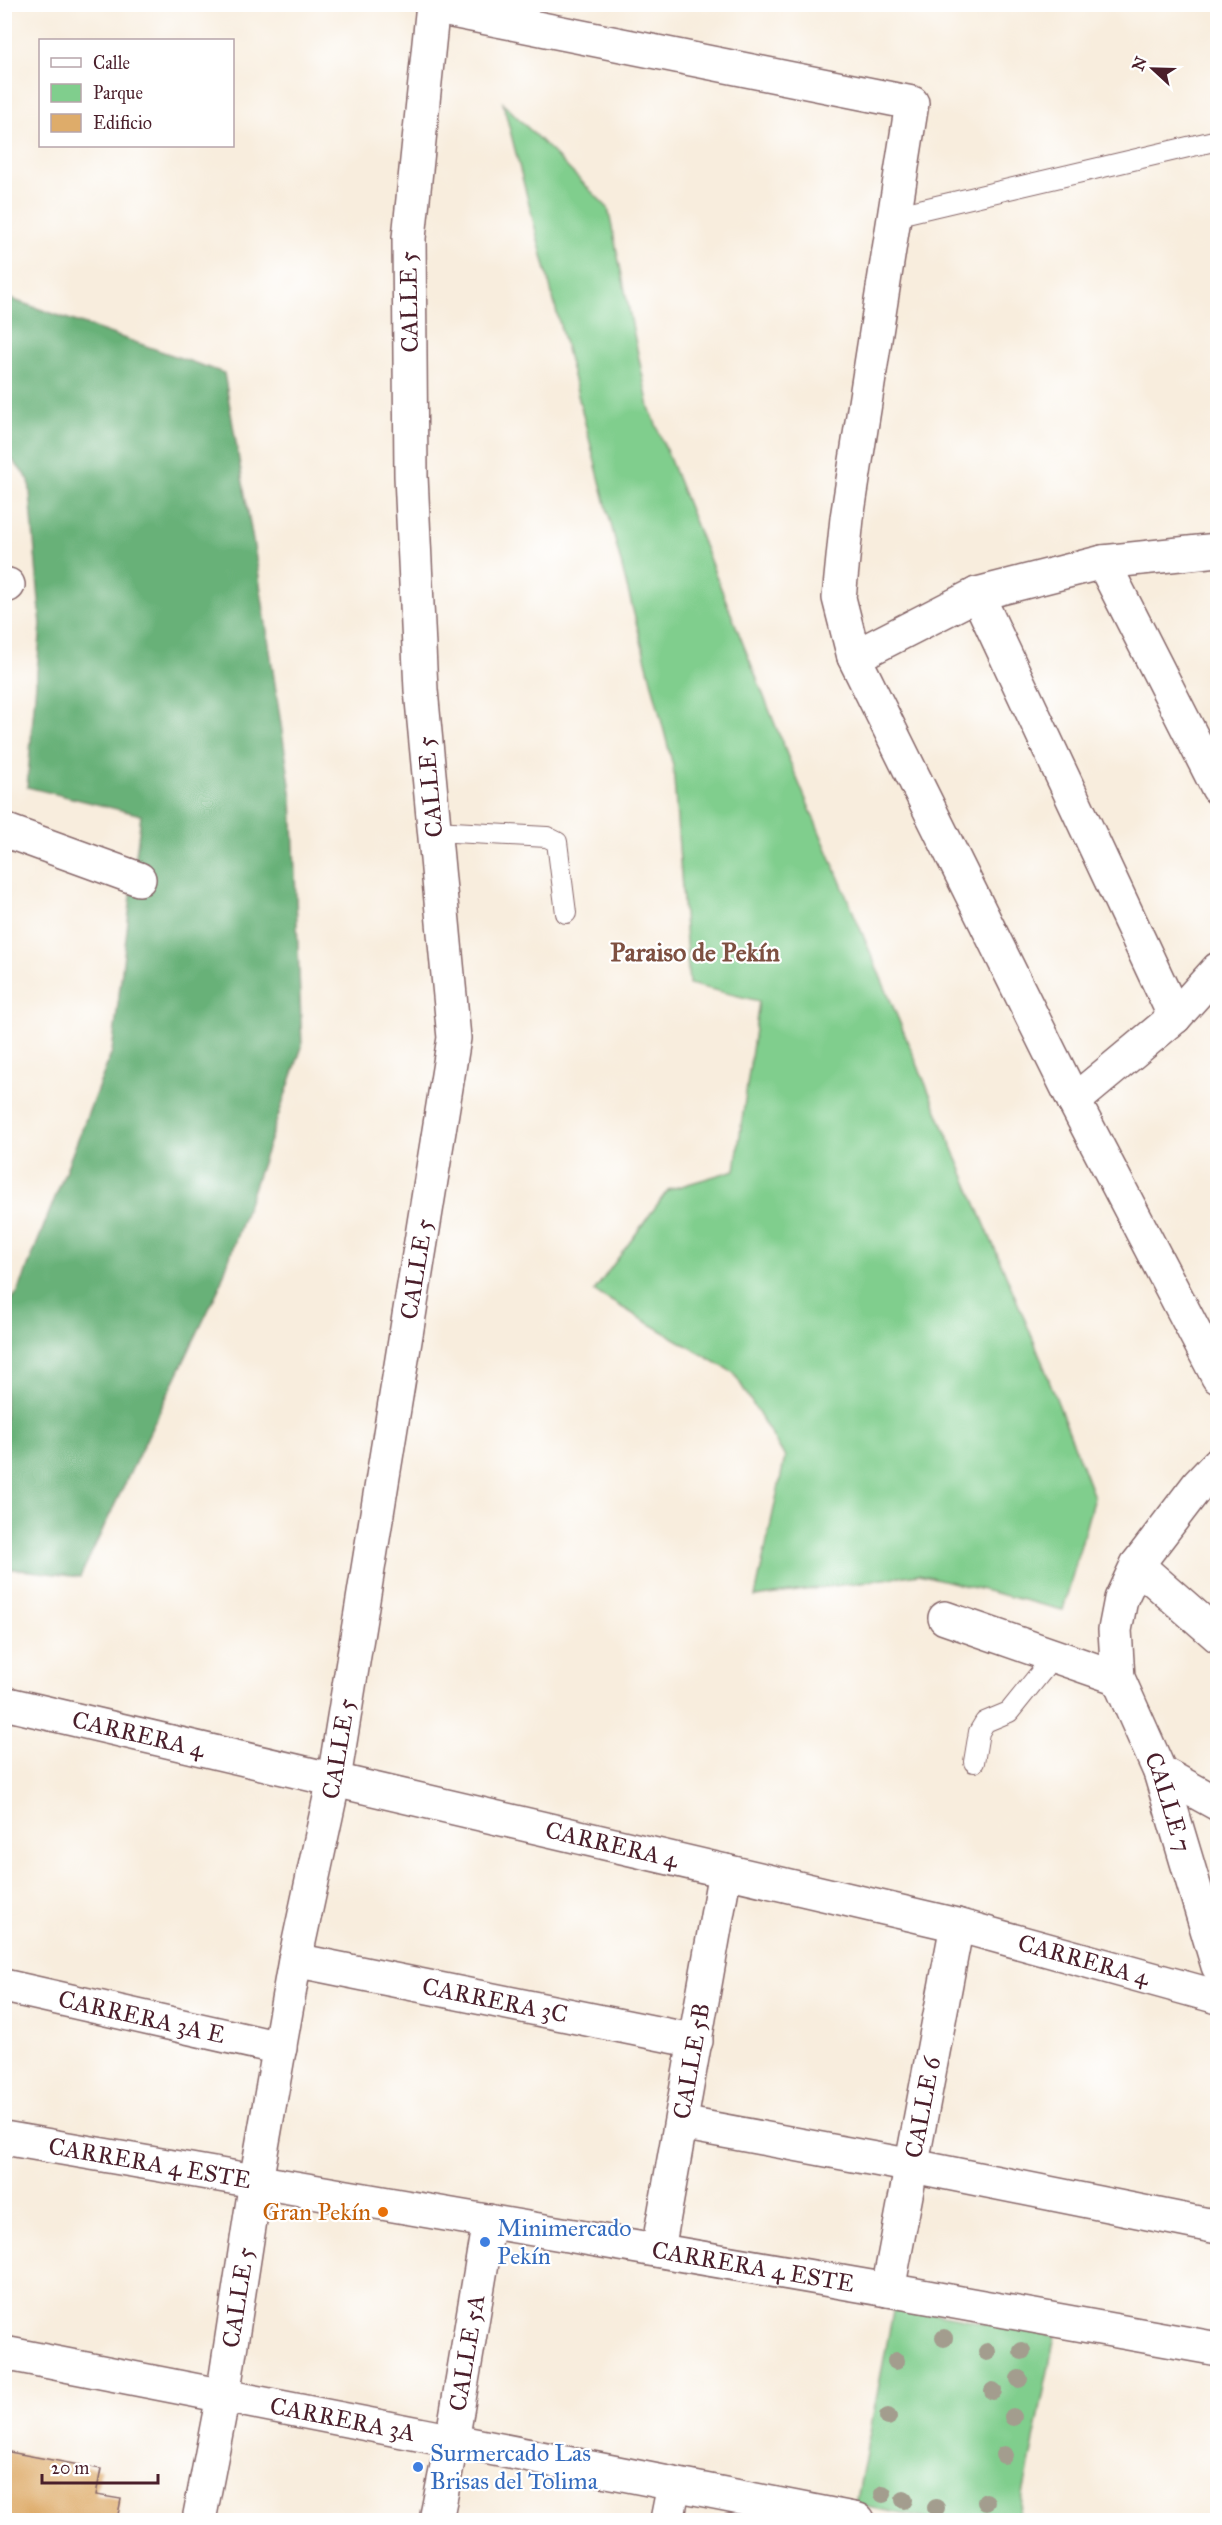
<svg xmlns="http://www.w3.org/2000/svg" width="1222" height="2525" font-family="'IM FELL Great Primer',serif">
	<rect width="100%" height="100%" fill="#fff"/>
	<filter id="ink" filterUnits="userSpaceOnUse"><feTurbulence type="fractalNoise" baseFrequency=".0167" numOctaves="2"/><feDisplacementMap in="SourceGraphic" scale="12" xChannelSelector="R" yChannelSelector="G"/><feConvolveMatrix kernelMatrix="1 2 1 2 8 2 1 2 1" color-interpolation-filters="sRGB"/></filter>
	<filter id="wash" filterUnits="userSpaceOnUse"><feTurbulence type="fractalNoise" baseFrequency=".008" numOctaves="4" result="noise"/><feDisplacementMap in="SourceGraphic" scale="24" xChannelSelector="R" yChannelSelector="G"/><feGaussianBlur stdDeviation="1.35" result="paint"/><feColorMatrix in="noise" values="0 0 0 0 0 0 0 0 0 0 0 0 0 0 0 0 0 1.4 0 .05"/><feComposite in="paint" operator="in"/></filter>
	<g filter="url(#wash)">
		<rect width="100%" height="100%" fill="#f8eddd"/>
		<g fill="#80ce8d" stroke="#65765c" stroke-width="1.5">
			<polygon points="503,103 608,208 649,407 788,757 1038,1351 1094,1497 1063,1610 919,1574 755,1597 785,1457 734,1373 594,1291 668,1190 735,1170 759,1001 689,984 673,766"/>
			<polygon points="894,2306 1055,2336 1018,2520 933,2520 856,2505"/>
		</g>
		<polygon fill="#68b178" stroke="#596852" stroke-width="1.5" points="5,297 224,373 257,564 292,798 302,1047 219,1288 80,1577 5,1568 5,1307 18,1292 112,1052 141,815 27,787 41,625 29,480 5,451"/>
		<g id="blocks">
			<polygon fill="#deac6a" points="4,2451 101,2469 96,2495 121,2499 117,2520 4,2520"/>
		</g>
	</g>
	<g filter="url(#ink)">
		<use href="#blocks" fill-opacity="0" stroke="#876769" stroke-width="1.5"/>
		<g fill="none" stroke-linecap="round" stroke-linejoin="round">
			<g stroke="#876769" stroke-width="22">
				<g id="service">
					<polyline points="894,216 1218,140"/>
					<polyline points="435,831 547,837 557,842 566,913"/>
					<polyline points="974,1762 979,1732 985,1722 1009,1712 1055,1655"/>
				</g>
			</g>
			<g stroke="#876769" stroke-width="36">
				<g id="minor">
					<polyline points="432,7 912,103 847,518 839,598 854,657 1074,1101 1218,1377"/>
					<polyline points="1103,562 1218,788"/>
					<polyline points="4,584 8,585"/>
					<polyline points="977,594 1175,1017"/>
					<polyline points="854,657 977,594 1103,562 1218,550"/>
					<polyline points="4,830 139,879"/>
					<polyline points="1074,1101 1175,1017 1218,969"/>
					<path id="s1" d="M1218,1464L1198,1485L1137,1565L1121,1599L1115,1630L1118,1678L1160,1772L1218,1966"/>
					<polyline points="1137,1565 1218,1636"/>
					<polyline points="945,1618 1118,1678"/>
					<path id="s2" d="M4,1703L957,1925L1218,1997"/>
					<polyline points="1160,1772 1218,1804"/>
					<path id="s3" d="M295,1960L696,2041"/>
					<path id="s4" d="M4,1986L280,2048"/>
					<polyline points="681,2123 913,2166 1218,2227"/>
					<path id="s5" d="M4,2138L888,2290L1218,2349"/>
					<path id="s6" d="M658,2250L725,1871"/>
					<path id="s7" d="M888,2290L957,1925"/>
					<path id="s8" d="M4,2353L858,2520"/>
					<path id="s9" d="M199,2520L223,2396L256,2181L295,1960L334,1779L454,1038L421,690L411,476L409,238L433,4"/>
					<path id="s10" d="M436,2520L452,2441L489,2221"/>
					<polyline points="667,2520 674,2485"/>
				</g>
			</g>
			<use href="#service" stroke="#fff" stroke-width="20"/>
			<use href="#minor" stroke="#fff" stroke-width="33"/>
		</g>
		<g fill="#a39d8e">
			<circle cx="944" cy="2338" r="9"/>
			<circle cx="1022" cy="2351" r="9"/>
			<circle cx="987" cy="2352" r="9"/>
			<circle cx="896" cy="2361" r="9"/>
			<circle cx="1019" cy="2379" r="9"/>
			<circle cx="993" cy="2391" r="9"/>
			<circle cx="888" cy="2417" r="9"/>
			<circle cx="1013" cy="2417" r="9"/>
			<circle cx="1004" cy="2455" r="9"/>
			<circle cx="883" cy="2494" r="9"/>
			<circle cx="904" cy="2500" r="9"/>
			<circle cx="986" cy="2502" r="9"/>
			<circle cx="936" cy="2508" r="9"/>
		</g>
	</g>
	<circle fill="#e8710a" stroke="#fff" stroke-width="2" cx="383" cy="2212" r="6"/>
	<g fill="#3f7fe0" stroke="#fff" stroke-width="2">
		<circle cx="485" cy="2242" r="6"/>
		<circle cx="418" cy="2467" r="6"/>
	</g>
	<g text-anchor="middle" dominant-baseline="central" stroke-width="4.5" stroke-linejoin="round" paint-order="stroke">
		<g font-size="24" fill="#4a1f2b" stroke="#fff">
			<text transform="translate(409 302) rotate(-91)">CALLE 5</text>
			<text transform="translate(430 787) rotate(-95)">CALLE 5</text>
			<text stroke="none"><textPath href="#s9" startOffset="1270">CALLE 5</textPath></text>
			<text stroke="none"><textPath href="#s2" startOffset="138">CARRERA 4</textPath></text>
			<text stroke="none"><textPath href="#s9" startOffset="784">CALLE 5</textPath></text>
			<text stroke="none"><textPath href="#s1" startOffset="381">CALLE 7</textPath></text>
			<text stroke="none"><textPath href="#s2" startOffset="624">CARRERA 4</textPath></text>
			<text stroke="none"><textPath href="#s2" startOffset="1110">CARRERA 4</textPath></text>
			<text stroke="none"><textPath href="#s3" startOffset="204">CARRERA 3C</textPath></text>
			<text stroke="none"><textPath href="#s4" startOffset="141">CARRERA 3A E</textPath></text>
			<text stroke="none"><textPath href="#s6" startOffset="192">CALLE 5B</textPath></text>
			<text stroke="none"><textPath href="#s7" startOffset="186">CALLE 6</textPath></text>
			<text stroke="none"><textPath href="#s5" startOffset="148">CARRERA 4 ESTE</textPath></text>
			<text stroke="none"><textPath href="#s5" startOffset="760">CARRERA 4 ESTE</textPath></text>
			<text stroke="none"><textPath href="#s9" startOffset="226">CALLE 5</textPath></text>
			<text stroke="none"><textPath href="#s10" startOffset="170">CALLE 5A</textPath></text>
			<text stroke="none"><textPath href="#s8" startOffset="345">CARRERA 3A</textPath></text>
		</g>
		<g font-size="24" fill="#c56008" stroke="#fff" text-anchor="end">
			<text x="371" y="2212">Gran Pekín</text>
		</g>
		<g font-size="24" fill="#366cbe" stroke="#fff" text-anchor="start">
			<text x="497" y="2228">Minimercado<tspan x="497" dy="28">Pekín</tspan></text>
			<text x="430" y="2453">Surmercado Las<tspan x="430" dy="28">Brisas del Tolima</tspan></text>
		</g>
		<g font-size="26" font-weight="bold" fill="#7e5041" stroke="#fff">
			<text x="695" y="952">Paraiso de Pekín</text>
		</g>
	</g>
	<rect width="1222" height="2525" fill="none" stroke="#fff" stroke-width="24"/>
	<rect x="39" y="39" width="195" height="108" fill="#ffffff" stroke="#b7a5aa" stroke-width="1.5"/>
	<rect x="51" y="58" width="30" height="9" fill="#ffffff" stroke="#b7a5aa" stroke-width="1.5"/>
	<text x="93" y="69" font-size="18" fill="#4a1f2b">Calle</text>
	<rect x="51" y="84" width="30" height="18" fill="#80ce8d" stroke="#b7a5aa" stroke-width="1.5"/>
	<text x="93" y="99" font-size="18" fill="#4a1f2b">Parque</text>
	<rect x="51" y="114" width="30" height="18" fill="#deac6a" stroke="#b7a5aa" stroke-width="1.5"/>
	<text x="93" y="129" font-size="18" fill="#4a1f2b">Edificio</text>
	<g transform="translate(1153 69) rotate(292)" stroke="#ffffff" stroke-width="4.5" paint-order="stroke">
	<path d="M0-4.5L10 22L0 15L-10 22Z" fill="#4a1f2b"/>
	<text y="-9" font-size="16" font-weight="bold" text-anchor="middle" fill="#4a1f2b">N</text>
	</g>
	<path d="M42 2474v9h116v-9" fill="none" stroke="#4a1f2b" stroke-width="3"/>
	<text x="51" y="2474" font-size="18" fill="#4a1f2b" stroke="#ffffff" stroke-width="4.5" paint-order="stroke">20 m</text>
</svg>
